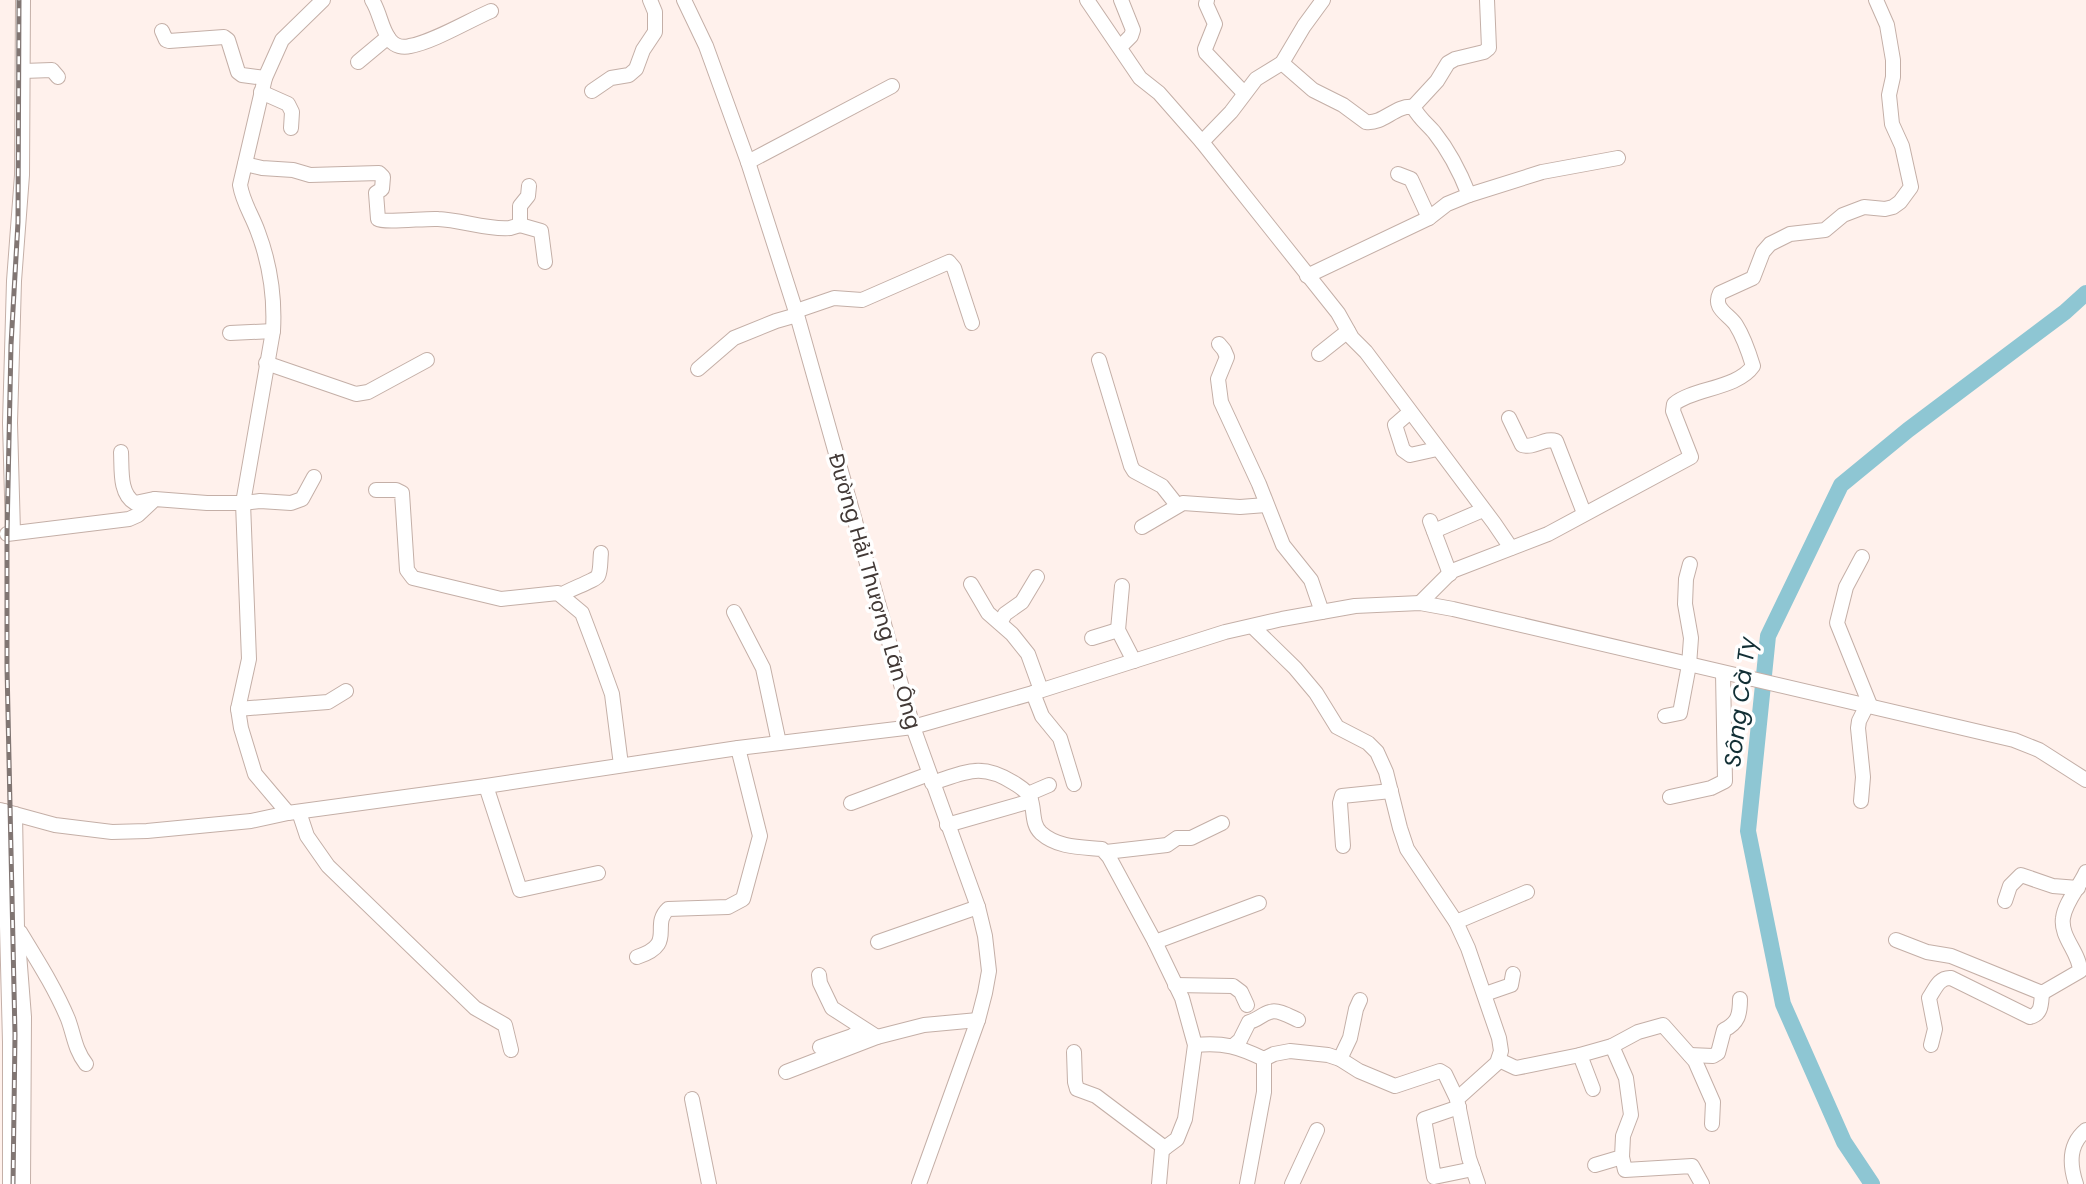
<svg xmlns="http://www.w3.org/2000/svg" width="2086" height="1184" font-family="Poppins,sans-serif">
	<rect width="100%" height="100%" fill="#fff1ec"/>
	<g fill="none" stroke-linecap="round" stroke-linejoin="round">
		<polyline stroke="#8ec6d3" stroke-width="16" points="1872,1184 1844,1142 1783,1004 1748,831 1768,636 1841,485 1908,430 2065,312 2086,293"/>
		<g stroke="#c4afa7" stroke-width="16">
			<g id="minor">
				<path d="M372,0C380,12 381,29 390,40C395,46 403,48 410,46C433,42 468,21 491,11"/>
				<polyline points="684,0 706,46 748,162 797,315 913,727 978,907 985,936 989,971 985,993 978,1020 919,1184"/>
				<polyline points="1087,0 1140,78 1159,93 1202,142 1338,313 1352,338 1366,352 1494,523 1511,548"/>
				<polyline points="1207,0 1206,4 1215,24 1205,49 1206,53 1244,93"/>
				<polyline points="162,31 166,40 169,41 224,37 228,40 238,72 242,75 265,78"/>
				<polyline points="1120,47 1131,36 1133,30 1121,0"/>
				<polyline points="358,62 388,37"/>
				<path d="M1282,63L1313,90L1343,105L1366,122C1384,124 1395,105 1413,107C1420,119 1426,123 1434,132C1450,152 1460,172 1469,195"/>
				<polyline points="23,71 52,70 58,77"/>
				<polyline points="592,91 611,78 629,75 636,69 643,50 655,32 655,12 650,0"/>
				<polyline points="261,92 288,104 292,112 291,128"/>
				<polyline points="1413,107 1437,81 1448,63 1455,59 1484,52 1489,48 1487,0"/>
				<polyline points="1202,142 1231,112 1256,79 1282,63 1304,26 1323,0"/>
				<polyline points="748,162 892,86"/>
				<path d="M245,164L262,168L293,170L310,175L379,173L383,177L382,189L376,193L378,219C384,223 427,218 438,219C462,220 487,230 510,228L520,225V206L528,196L529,186"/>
				<polyline points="1398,174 1411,179 1429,218"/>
				<polyline points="520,225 541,231 545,262"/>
				<polyline points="1307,276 1429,218 1447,204 1469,195 1542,172 1618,158"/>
				<polyline points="796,311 834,298 862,300 949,262 954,268 972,323"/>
				<polyline points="230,333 273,331"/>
				<polyline points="1219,344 1224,350 1227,357 1218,379 1221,402 1259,484 1283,545 1311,580 1322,612"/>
				<polyline points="1319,354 1348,331"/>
				<polyline points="1099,360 1131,466 1134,471 1162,486 1177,505"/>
				<polyline points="266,363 356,394 368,392 427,360"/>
				<polyline points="698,369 734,338 776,321 797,315"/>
				<polyline points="1410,412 1395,425 1403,450 1410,455 1437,449"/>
				<path d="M1509,418L1522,445C1534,449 1545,437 1556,441L1584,513"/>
				<path d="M121,452C122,469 119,494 135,503L154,499"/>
				<polyline points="376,490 396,490 402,493 407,570 413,578 501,599 558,593 582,613 599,658 612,694 621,765"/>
				<polyline points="1430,521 1450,574"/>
				<polyline points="1142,527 1183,503 1240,507 1266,505"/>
				<polyline points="1434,531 1483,510"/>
				<polyline points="13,533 10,423 14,281 22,175 23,0"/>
				<polyline points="7,534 129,519 138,515 155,499 207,503 243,503 260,501 291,503 302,499 314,477"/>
				<polyline points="1862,557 1846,587 1837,623 1870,705"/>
				<polyline points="971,584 988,613 1012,634 1028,654 1041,690"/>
				<polyline points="1122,586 1118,630 1134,661"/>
				<path d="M561,595C568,590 596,580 598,576C601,570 600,560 601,553"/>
				<path d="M1420,603L1452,571L1548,534L1691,457L1673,411L1674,404C1693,388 1737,389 1753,366C1749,353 1743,336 1736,325C1729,314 1712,309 1720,293L1753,278L1763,252L1770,244L1790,234L1825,230L1843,215L1864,207L1885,209L1893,207L1900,202L1911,187L1902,146L1892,124L1889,95L1893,77V60L1887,25L1876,0"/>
				<polyline points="734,612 763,668 779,743"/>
				<polyline points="1000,623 1005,614 1022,602 1037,577"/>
				<polyline points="1253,627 1295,668 1316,693 1337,727 1368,743 1377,752 1386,772 1400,828 1407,849 1456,922 1468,948 1499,1038 1501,1051 1497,1063 1457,1099 1469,1158 1478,1184"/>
				<polyline points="1092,638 1118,630"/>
				<polyline points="1033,693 1042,716 1060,738 1074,784"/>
				<polyline points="238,709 328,702 346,691"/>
				<polyline points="1665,716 1680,713 1689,665 1691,638 1685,604 1686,579 1690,564"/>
				<path d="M932,783C966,772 981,762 1014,783C1020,787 1026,790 1030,797C1035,809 1031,824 1041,833C1058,848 1081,847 1102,849L1109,857L1155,942L1182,998L1195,1045L1185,1119L1177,1139L1162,1150L1159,1184"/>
				<polyline points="486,786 520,890 598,873"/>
				<polyline points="1028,794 1049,785"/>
				<polyline points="1670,797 1711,788 1725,781 1723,673"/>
				<polyline points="1861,801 1863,777 1858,728 1859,721 1867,705"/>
				<polyline points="851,803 929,774"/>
				<polyline points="0,810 55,825 112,832 147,831 251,821 288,813 486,786 738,748 913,727 1033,693 1225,632 1282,619 1355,606 1420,603 1453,609 2014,740 2039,750 2086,780"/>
				<polyline points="4,811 10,1042 10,1184"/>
				<polyline points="299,812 307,836 328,866 475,1008 505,1025 511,1050"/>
				<path d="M288,813L255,774L241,728L238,709L249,659L243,503L273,331C275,296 270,264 258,232C252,215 243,203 240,185L265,78L282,40L323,0"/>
				<polyline points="15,814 17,928 24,1017 23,1184"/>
				<polyline points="947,825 1031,801"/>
				<polyline points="1343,846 1340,803 1342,796 1391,791"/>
				<polyline points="1106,852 1167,845 1177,838 1191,838 1222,823"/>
				<polyline points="2005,901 2010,886 2021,875 2053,886 2078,888"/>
				<polyline points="1456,922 1527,892"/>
				<path d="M20,932C37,960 55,988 68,1019C74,1035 75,1050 86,1064"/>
				<path d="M1896,940L1927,952L1951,956L2042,993L2080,971C2080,953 2060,937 2063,918C2065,902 2080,886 2086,872"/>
				<polyline points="878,942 978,907"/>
				<polyline points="1155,942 1259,903"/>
				<path d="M637,957C677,944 650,926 668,909L728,907L743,899L760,836L738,748"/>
				<polyline points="819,975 820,983 832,1008 877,1037"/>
				<polyline points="1175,985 1233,986 1241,992 1247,1005"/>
				<polyline points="1485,994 1511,985 1513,974"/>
				<path d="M1195,1045C1224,1042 1239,1047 1264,1059L1274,1054L1290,1051L1328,1055L1340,1059L1359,1071L1395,1086L1440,1071L1445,1074L1457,1099"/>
				<path d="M1931,1045L1935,1029L1929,998C1935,989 1939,977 1951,978L2030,1017C2042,1014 2041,1004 2042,993"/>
				<path d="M1233,1046L1240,1040L1249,1022C1258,1020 1262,1014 1270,1012C1278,1009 1291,1017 1298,1020"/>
				<polyline points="820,1047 852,1036 862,1029"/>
				<polyline points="1074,1052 1075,1082 1077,1089 1096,1096 1165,1148"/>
				<polyline points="1580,1055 1593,1089"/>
				<path d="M1690,1055L1713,1056L1718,1053L1724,1030C1738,1023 1740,1015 1740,999"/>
				<polyline points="1340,1059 1350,1038 1356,1009 1360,1000"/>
				<polyline points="1499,1060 1516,1068 1580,1055 1612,1046 1638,1032 1663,1025 1695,1061 1713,1102 1712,1124"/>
				<polyline points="786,1072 877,1037 924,1025 978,1020"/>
				<polyline points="692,1099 709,1184"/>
				<polyline points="1459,1107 1424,1119 1434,1177 1473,1169"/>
				<polyline points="1622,1157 1625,1170 1692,1166 1702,1184"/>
				<polyline points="1595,1165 1622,1157 1623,1136 1631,1115 1626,1078 1612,1046"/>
				<polyline points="1247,1184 1264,1092 1264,1059"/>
				<polyline points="1292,1184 1317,1130"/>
				<path d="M2076,1184C2069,1163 2069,1144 2086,1130"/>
			</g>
		</g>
		<use href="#minor" stroke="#fff" stroke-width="14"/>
		<g stroke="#817673" stroke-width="5">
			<polyline id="rail" points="13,1184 15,1035 7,667 7,534 11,345 18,222 19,0"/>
		</g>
		<use href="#rail" stroke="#fff" stroke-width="2.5" stroke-dasharray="8" stroke-linecap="butt"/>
	</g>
	<g text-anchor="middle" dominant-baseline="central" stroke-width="7" stroke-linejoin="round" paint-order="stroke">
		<g font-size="21" fill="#423936" stroke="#fff">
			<text transform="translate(875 591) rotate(74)">Đường Hải Thượng Lãn Ông</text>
		</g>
		<g font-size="23" font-style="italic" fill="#122f35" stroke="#fff">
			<text transform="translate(1740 702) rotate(-83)">Sông Cà Ty</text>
		</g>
	</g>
</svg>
